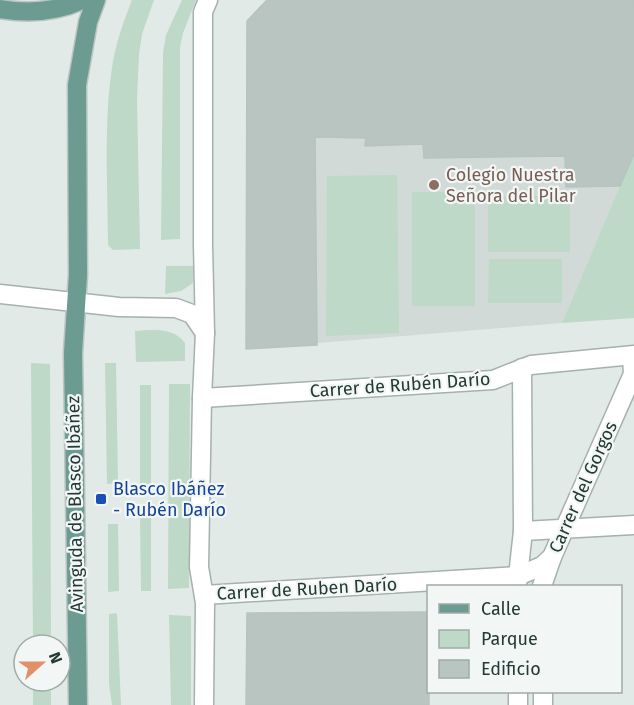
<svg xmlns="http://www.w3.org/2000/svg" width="634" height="705" font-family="'Fira Sans',sans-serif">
	<rect width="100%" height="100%" fill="#e2eae7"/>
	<polygon fill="#d1dad6" points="267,0 634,154 562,323 246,349 247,21"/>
	<g fill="#bed9c7">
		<path d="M132,0H154L142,34L139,54L137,99L140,249L113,250L108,245C108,185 103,121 113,61C117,40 124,20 132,0Z"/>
		<polygon points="182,0 196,0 183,33 180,47 180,239 161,240 163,53 166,35"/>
		<polygon points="634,153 634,318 562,323"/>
		<polygon points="397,175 399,333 326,336 327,176"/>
		<rect x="412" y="192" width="63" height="114"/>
		<rect x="488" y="196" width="82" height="56"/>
		<polygon points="489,259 562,259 562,303 488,303"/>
		<polygon points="166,266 194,266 193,283 181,291 165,294"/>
		<path d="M135,331C153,330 173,327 185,343V361L136,362Z"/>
		<polygon points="31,363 50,364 51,645 33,645"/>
		<polygon points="105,363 116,363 118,483 107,484"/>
		<polygon points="169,384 190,384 189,588 168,589"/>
		<rect x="140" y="385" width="11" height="105"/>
		<polygon points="140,516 151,516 151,591 141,591"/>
		<polygon points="108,524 118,524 119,591 108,592"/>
		<polygon points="117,613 121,705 112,705 109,684 109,614"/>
		<polygon points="169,615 191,616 191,705 171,705"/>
		<rect x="33" y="681" width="18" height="24"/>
	</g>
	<g fill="#b8c5c1" stroke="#b6c3bf" stroke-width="1.5">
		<polygon points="267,0 634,0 634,154 620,186 566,187 565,156 424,158 423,144 365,146 366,138 315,137 317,345 246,349 247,21"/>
		<polygon points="429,612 429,705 246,705 247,613"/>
	</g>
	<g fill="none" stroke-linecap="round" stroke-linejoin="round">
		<g stroke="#a5b1ae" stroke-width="21">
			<g id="street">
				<polyline points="0,294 119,307 176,308 192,314 205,333"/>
				<polyline points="202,398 493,380 531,365 634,355"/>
				<polyline points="523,531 634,525"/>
				<polyline points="517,585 523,531 522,368"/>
				<polyline points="542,586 552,557 633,374 632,356"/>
				<polyline points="204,595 518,576 542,566 552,557"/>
				<polyline points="518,692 518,705"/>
				<polyline points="543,692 543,705"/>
				<polyline points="204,705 205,603 199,567 202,398 205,333 203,245 203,12 208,0"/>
			</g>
		</g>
		<g stroke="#bdc4c2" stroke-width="21">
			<g id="primary">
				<path d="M0,9C29,14 56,12 82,0"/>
				<polyline points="78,705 73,353 78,275 77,85 88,22 96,0"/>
			</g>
		</g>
		<use href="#street" stroke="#fff" stroke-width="18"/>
		<use href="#primary" stroke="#6c9b92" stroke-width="18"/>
	</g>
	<circle fill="#8d6e63" stroke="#f2f7f5" stroke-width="2" cx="434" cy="185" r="6"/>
	<rect fill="#1a4fb4" stroke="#f2f7f5" stroke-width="2" x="95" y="493" width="12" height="12" rx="3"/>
	<g text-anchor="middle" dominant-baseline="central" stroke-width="4.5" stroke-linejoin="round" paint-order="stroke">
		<g font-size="18" fill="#785e54" stroke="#f2f7f5" text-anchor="start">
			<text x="446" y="175">Colegio Nuestra<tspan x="446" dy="21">Señora del Pilar</tspan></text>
		</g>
		<g font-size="18" fill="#243935" stroke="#f2f7f5">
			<text transform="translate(400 385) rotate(-4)">Carrer de Rubén Darío</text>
			<text transform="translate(583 487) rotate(-66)">Carrer del Gorgos</text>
			<text transform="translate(75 504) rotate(-91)">Avinguda de Blasco Ibáñez</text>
			<text transform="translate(307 589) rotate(-3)">Carrer de Ruben Darío</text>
		</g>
		<g font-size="18" fill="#164399" stroke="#f2f7f5" text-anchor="start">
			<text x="113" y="489">Blasco Ibáñez<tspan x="113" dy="21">- Rubén Darío</tspan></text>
		</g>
	</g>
	<rect x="427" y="585" width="195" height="108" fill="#f2f7f5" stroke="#a0aba8" stroke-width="1.5"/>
	<rect x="439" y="604" width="30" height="9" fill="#6c9b92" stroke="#a0aba8" stroke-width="1.5"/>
	<text x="481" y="615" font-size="18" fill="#243935">Calle</text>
	<rect x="439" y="630" width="30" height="18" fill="#bed9c7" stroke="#a0aba8" stroke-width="1.5"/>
	<text x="481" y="645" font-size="18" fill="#243935">Parque</text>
	<rect x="439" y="660" width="30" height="18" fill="#b8c5c1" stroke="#a0aba8" stroke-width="1.5"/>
	<text x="481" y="675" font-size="18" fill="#243935">Edificio</text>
	<g transform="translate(42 663) rotate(69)"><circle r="28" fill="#f2f7f5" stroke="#a0aba8" stroke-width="1.5"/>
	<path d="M0-4.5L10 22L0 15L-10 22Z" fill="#e1906a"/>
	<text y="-9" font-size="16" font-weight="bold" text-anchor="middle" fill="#243935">N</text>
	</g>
</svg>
